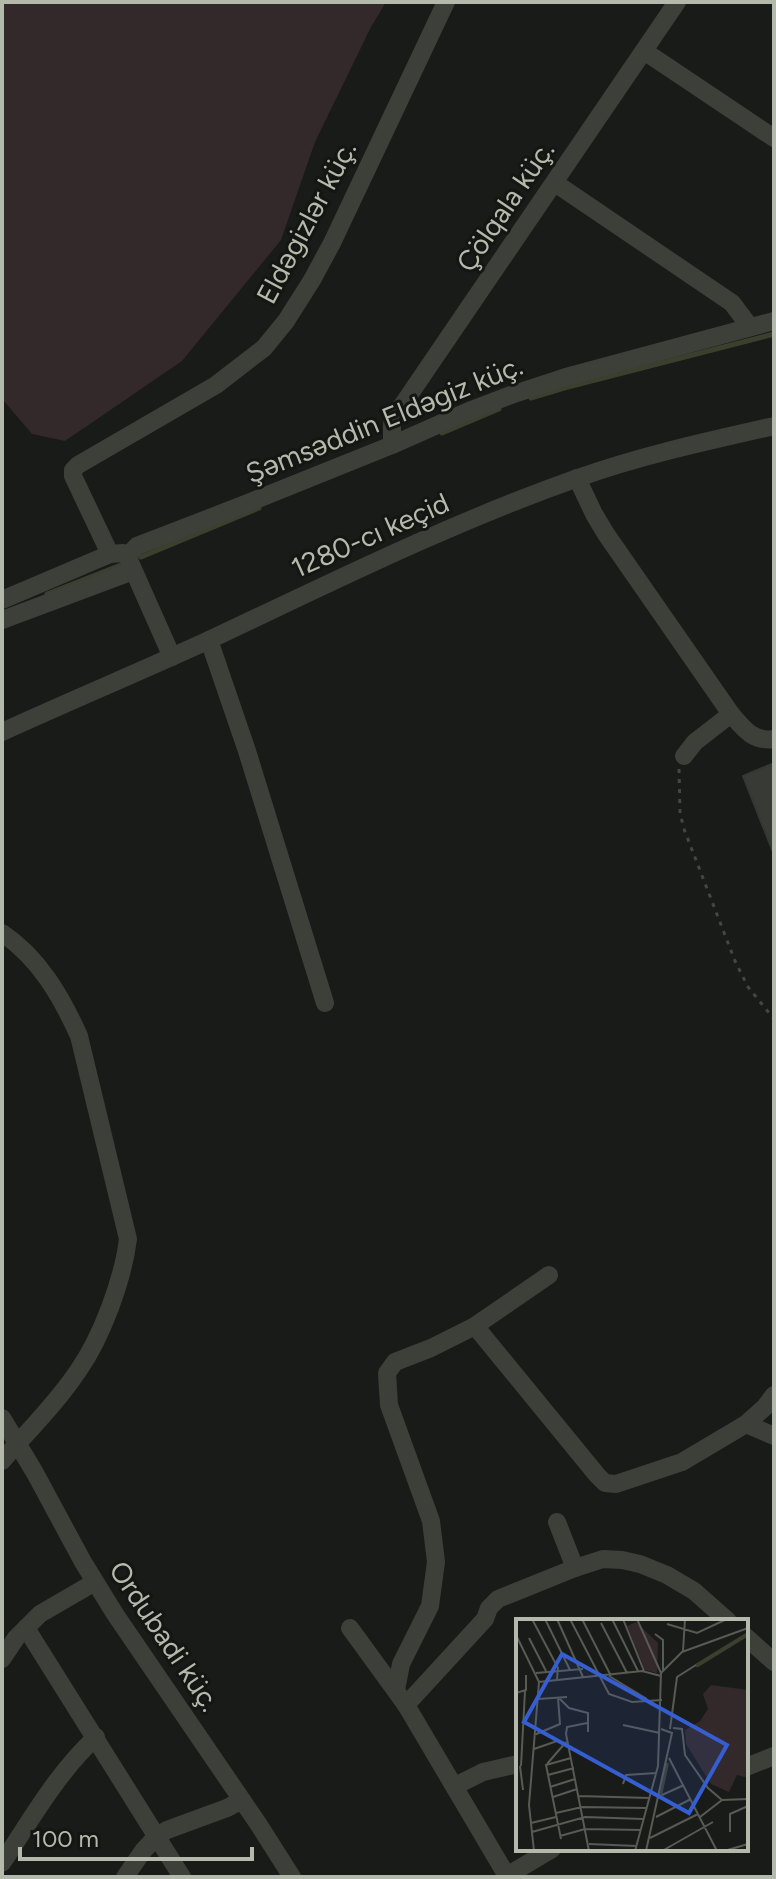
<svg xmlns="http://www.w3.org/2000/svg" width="776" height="1879" font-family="Figtree,sans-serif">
	<rect width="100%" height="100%" fill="#191b18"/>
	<polygon fill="#33282a" points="2,2 386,2 371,27 315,142 281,240 182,361 65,441 32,434 2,399"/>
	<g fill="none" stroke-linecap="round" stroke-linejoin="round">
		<g stroke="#3c3f2e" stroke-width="5">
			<polyline points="531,398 564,388 774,334"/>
			<polyline points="442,433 499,409"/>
			<polyline points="141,557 259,508"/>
			<polyline points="47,594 121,565"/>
		</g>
	</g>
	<polygon fill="#373a35" stroke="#343732" stroke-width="2" points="774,763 774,852 773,852 743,776"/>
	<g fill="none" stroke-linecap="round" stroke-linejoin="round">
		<polyline stroke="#44473f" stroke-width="3" stroke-dasharray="4 6" stroke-linecap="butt" points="679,769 680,813 684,829 735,961 748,987 774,1019"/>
		<g stroke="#3c4039" stroke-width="18">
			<polyline points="644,51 774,138"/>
			<polyline points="555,183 732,303 750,327"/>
			<polyline points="392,445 392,424 399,410 677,2"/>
			<path d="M577,478L594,514L606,534L731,714C744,729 753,742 774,739"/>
			<polyline points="110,554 73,476 73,470 78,465 216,385 264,348 286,321 312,280 332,243 446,2"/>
			<polyline points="2,600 110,554 123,553"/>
			<polyline points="2,620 133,571"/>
			<polyline points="209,640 247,751 325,1003"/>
			<polyline points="172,657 129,560 130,553 137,546 243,505 392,445 469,411 511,395 566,377 774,321"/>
			<path d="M2,732C70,701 139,672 207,641C328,584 448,524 575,479C639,456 707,441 774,426"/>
			<polyline points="684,756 695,742 731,714"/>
			<path d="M2,933C39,958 61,996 79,1036L128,1239C123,1279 102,1337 78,1371C56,1404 27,1432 2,1461"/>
			<polyline points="475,1326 597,1475 605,1483 616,1484 682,1462 746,1424 765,1407 774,1395"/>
			<polyline points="2,1418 35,1473 83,1562 115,1614 259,1825 292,1877"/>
			<polyline points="746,1424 774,1436"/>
			<polyline points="557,1522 575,1568"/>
			<polyline points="26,1628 182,1877"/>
			<polyline points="350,1628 406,1705 507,1876"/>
			<polyline points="746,1637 774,1662"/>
			<polyline points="2,1659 16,1638 40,1614 95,1582"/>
			<polyline points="396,1690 401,1664 430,1606 436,1562 431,1521 389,1405 387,1373 395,1362 431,1348 475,1326 549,1275"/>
			<polyline points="406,1705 485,1619 489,1608 498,1599 575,1568 603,1559 622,1560 640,1564 667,1575 694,1591 728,1621"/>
			<polyline points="746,1767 774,1756"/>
			<polyline points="455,1786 483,1772 518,1764"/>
			<path d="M2,1863C31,1820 57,1773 96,1737"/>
			<polyline points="125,1877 143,1851 157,1836 167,1830 227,1808 242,1800"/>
			<polyline points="505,1877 552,1849"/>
		</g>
	</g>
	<g text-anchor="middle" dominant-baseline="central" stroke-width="6" stroke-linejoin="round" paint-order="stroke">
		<g font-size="28" fill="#b4baab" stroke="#141613">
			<text transform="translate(505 206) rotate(-56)">Çölqala küç.</text>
			<text transform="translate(306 222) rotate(-62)">Eldəgizlər küç.</text>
			<text transform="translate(384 419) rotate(-22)">Şəmsəddin Eldəgiz küç.</text>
			<text transform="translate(370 535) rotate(-24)">1280-cı keçid</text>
			<text transform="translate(165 1636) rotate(56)">Ordubadi küç.</text>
		</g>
	</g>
	<g transform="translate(516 1619)">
		<rect width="232" height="232" fill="#191b18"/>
		<path d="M120,3L142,24L141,54L129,51L111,7ZM195,66L232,71V159L221,156L213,173L195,165L170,125L169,111L184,102L192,90L187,75Z" fill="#33282a"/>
		<path fill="none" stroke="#3c3f2e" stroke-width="4" d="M180,47L232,15M144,177L151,144"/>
		<path fill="none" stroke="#575b53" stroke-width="2" d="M16,0L42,49L41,60M29,0L54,51M41,0L67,58M54,0L93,75L116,83L146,81M66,0L95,57M96,0L122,52M107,0L128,52M121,0L145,54M85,4L111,54M151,5L181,14L211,0M139,15L147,21V51M0,16L23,63M13,19L30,52M166,33L232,9M20,54L67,50M93,57L131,80M0,74L10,71V56M43,79L53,89L72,94V113M22,80L51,78M71,104L51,108L50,115L73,232M107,106L144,114M157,109L166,110L169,136L192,169L206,181L232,180M154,110L161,58L180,46M18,116L44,105L42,79M18,130L41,122M153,139L201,232M31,145L50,123M4,147L7,171M5,147L9,72M32,156L58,149M107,165L110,156L141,154M34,168L59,160M146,176L168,166M62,177L134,179M37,178L61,170M40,194L66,188L131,189M140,198L175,180M184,198L206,181M15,204L40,198M16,213L69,198L127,200M214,213V195L232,187M44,217L69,210L125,211M134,219L182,195M45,220L30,146L55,139M73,225L121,227M18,232L13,186L23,63L126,52L145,57M119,232L142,147L145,54L167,32L169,0M130,232L156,114L145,110M146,232L197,203M208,232L232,225"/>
		<path fill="#345ed1" fill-opacity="0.15" stroke="#345ed1" stroke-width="4" d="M46,35L211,126L173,194L8,103Z"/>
		<rect width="232" height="232" fill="none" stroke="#b4baab" stroke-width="4"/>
	</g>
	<rect width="776" height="1879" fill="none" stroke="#b4baab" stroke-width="8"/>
	<path d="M20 1847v12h232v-12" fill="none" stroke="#b4baab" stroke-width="4"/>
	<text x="32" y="1847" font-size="24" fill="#b4baab" stroke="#141613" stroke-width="6" paint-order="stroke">100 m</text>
</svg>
